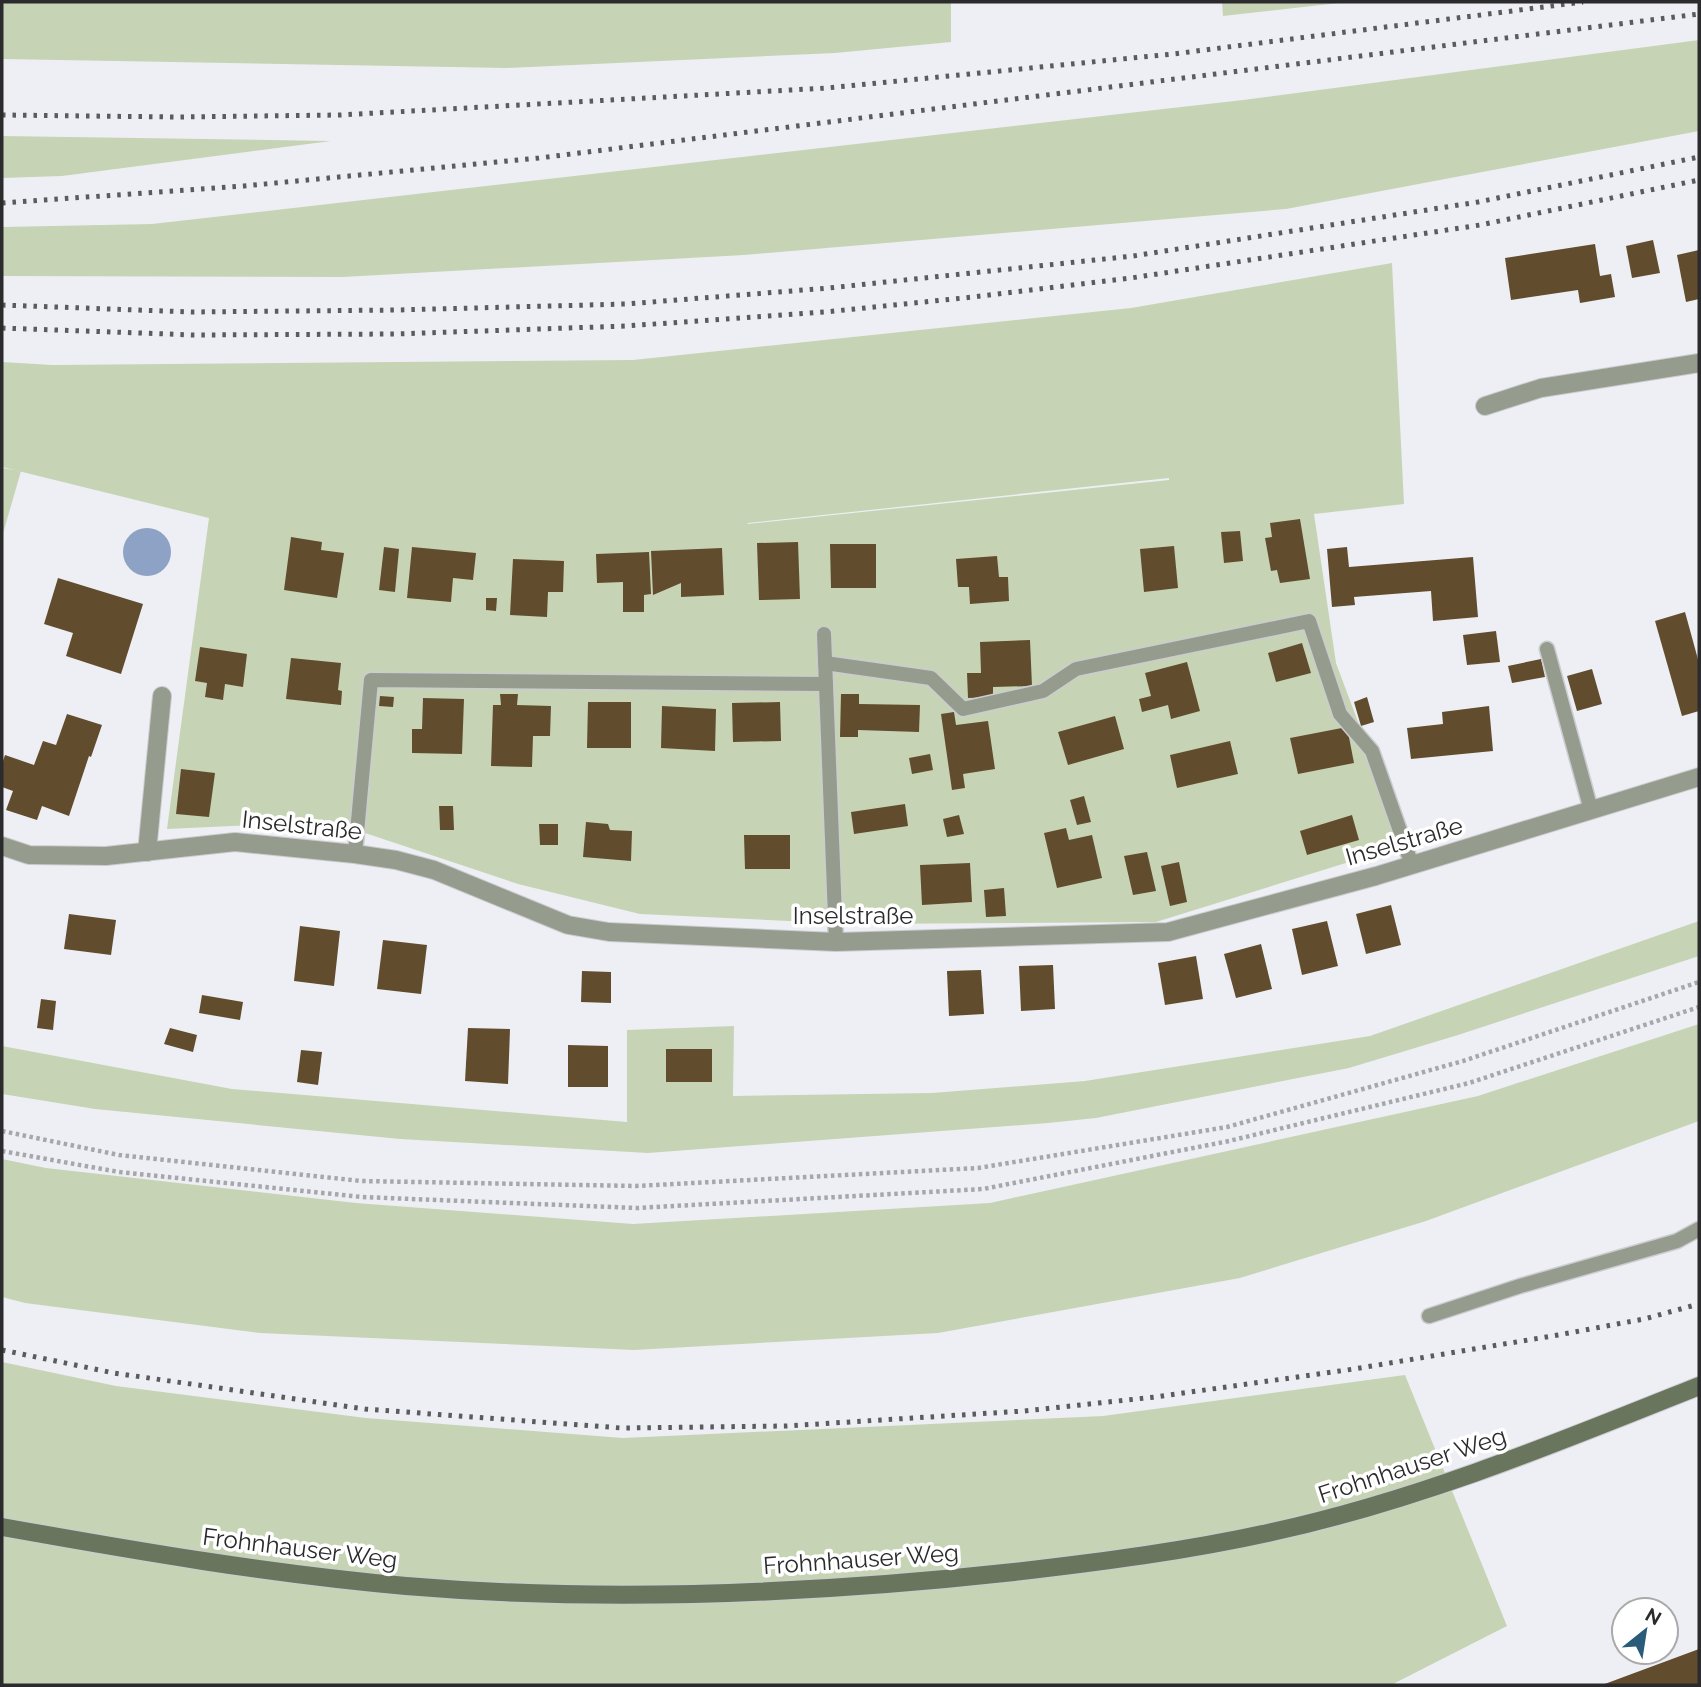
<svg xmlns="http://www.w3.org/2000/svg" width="1701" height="1687" font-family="Raleway,sans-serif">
	<rect width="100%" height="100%" fill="#eeeff4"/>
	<g fill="#c6d4b5" fill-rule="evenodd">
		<polygon points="2,2 951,2 951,42 835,53 507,68 2,59"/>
		<polygon points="1222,2 1348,2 1223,16"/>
		<polygon points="1699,40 1699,131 1286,209 744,255 343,277 2,276 2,227 152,224 1243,100"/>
		<polygon points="2,136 331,141 62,176 2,178"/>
		<path d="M1392,263L1404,504L1314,514L1336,663L1404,845L1156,922L853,924L640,914L518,884L359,831L254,825L167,829L209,518L2,467V362L52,365L633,360L1131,308ZM1169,478V480L747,524L748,523Z"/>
		<polygon points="2,468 21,471 2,537"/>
		<polygon points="1699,921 1699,956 1458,1035 1349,1068 1096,1118 1048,1123 648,1153 400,1139 95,1109 2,1094 2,1046 232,1089 627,1122 627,1030 734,1026 733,1096 932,1093 1085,1081 1370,1036"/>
		<polygon points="1699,1024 1699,1121 1426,1221 1240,1278 938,1333 634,1350 260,1333 25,1303 2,1297 2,1159 46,1168 356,1203 633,1224 990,1203 1478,1096"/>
		<polygon points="2,1362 116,1386 366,1418 623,1438 1103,1416 1405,1375 1507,1626 1391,1685 2,1685"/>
	</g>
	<circle fill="#8da2c4" cx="147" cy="552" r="24"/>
	<g fill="#614c2d">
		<polygon points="1653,240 1660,273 1632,278 1626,246"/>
		<polygon points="1595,244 1600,276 1611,274 1615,297 1580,303 1578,290 1511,300 1505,258"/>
		<polygon points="1699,250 1699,299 1686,302 1677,255"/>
		<polygon points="1300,519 1310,579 1280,583 1277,570 1271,571 1265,538 1272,537 1270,523"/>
		<polygon points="1240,531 1243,561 1224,563 1221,532"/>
		<polygon points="291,537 322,542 321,550 344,553 337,598 284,590"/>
		<polygon points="798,542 800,599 759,600 757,543"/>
		<polygon points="830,544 876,544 876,588 831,588"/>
		<polygon points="1174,546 1178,588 1144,592 1140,549"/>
		<polygon points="384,547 399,549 395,592 379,590"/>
		<polygon points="412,547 476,553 473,580 453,578 451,602 407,598"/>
		<polygon points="1347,547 1349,567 1473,557 1478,617 1433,621 1431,591 1354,597 1355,605 1332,607 1327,549"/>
		<polygon points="722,548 724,595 681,597 681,583 653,595 651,551"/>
		<polygon points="649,552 651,594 644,595 644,612 623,612 623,582 597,583 596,554"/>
		<polygon points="997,556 999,577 1008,577 1009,601 970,604 969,587 958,587 956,559"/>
		<polygon points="513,559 564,561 563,592 548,592 547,617 510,615"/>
		<polygon points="58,578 143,604 121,674 66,656 73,633 44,624"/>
		<polygon points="486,598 497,598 496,611 486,610"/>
		<polygon points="1685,612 1699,663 1699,711 1682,716 1655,621"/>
		<polygon points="1496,631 1500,662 1467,665 1463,635"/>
		<polygon points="1030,640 1032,686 993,687 993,697 968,698 967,673 981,673 980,642"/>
		<polygon points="1302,643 1311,673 1276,682 1268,653"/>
		<polygon points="200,647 247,654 243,687 225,684 223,700 205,697 207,683 195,681"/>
		<polygon points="291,658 341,663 338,690 342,691 341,705 286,699"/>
		<polygon points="1541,659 1545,677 1512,683 1508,666"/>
		<polygon points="1187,662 1200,711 1171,719 1168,705 1142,712 1139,699 1151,696 1145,673"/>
		<polygon points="1592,669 1602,704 1577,711 1567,676"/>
		<polygon points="500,694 518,694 517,705 551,706 550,736 533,736 532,767 491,766 493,705 501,705"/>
		<polygon points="841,694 859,694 859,704 920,705 919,732 858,730 858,737 840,737"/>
		<polygon points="380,696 394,697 393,707 379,706"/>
		<polygon points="1367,697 1374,722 1361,726 1354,702"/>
		<polygon points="423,698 464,699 462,754 412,753 412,729 422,729"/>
		<polygon points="588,702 631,702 631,748 587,748"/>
		<polygon points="780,702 781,741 733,742 732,703"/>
		<polygon points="662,706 716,709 715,751 661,748"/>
		<polygon points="1489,706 1493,751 1411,759 1407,728 1443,724 1442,712"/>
		<polygon points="954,712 956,725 988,721 995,769 963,774 965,788 952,790 941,714"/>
		<polygon points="67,714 102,725 91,757 89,756 69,816 42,806 37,820 6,810 13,791 2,787 2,764 5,755 34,765 43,741 56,745"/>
		<polygon points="1115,716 1124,749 1068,765 1058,732"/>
		<polygon points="1347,727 1354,763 1298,774 1290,738"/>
		<polygon points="1230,741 1238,774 1177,788 1170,755"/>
		<polygon points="930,754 933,770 912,774 909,758"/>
		<polygon points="181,769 215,773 209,817 176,814"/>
		<polygon points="1084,796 1091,822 1077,825 1070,800"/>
		<polygon points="905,804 908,826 854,834 851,812"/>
		<polygon points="439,806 453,806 454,830 440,830"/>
		<polygon points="959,815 964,834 947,837 943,819"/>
		<polygon points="1352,815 1359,840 1307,855 1300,831"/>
		<polygon points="586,822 608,824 610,830 632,831 631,861 583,857"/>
		<polygon points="539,824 558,824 558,845 540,845"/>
		<polygon points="1066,828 1069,840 1092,835 1102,878 1057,888 1044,833"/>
		<polygon points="744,835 790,835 790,869 745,869"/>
		<polygon points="1147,852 1156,891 1133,895 1124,856"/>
		<polygon points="1179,862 1187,902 1170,906 1161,866"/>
		<polygon points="970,863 972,902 922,905 920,865"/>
		<polygon points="1004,888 1006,916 986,917 984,890"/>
		<polygon points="1391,905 1401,945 1366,954 1356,914"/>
		<polygon points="69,914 116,920 111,955 64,949"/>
		<polygon points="1327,921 1338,966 1302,975 1292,929"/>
		<polygon points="300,926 340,931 334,986 294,981"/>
		<polygon points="383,940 427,945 421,994 377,989"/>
		<polygon points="1261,944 1272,989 1236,998 1224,954"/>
		<polygon points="1196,956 1203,999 1165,1005 1158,963"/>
		<polygon points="1053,965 1055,1009 1021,1011 1019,966"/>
		<polygon points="981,970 984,1014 949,1016 947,971"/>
		<polygon points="582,971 611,972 611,1003 581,1002"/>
		<polygon points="202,995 243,1002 240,1020 199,1013"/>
		<polygon points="41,999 56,1001 53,1030 37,1028"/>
		<polygon points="170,1028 197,1035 193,1052 164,1044"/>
		<polygon points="468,1028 510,1029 508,1084 465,1081"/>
		<polygon points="568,1045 608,1046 608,1087 568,1087"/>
		<rect x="666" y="1049" width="46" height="33"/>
		<polygon points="301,1050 322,1052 318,1085 297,1082"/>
		<polygon points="1699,1649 1699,1685 1602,1685"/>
	</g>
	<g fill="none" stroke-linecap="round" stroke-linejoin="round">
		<g stroke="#cbccd0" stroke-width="17">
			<g id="lane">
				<polyline points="824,634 836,942"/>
				<polyline points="1547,649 1591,810"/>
				<polyline points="825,663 931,678 963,709 1043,691 1076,669 1309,621 1340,714 1372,751 1412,865"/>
				<polyline points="355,854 371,680 826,684"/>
				<polyline points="1429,1316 1520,1286 1677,1241 1699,1229"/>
			</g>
		</g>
		<g stroke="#cbccd0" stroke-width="20">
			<g id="street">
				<polyline points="1485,406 1541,388 1699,363"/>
				<polyline points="2,846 29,855 106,856 235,842 355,854 396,860 434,870 568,925 609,932 836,942 1168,932 1376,876 1699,777"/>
				<polyline points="147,852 162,696"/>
			</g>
		</g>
		<g stroke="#cbccd0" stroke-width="20">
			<path id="secondary" d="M2,1527C136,1551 270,1574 406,1586C608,1603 813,1594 1014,1572C1100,1562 1187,1551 1272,1532C1419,1500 1559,1442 1699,1386"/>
		</g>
		<g stroke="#a6a7ab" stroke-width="4.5" stroke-dasharray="3.5 3.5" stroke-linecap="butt">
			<polyline points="2,1131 119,1155 361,1181 636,1186 978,1168 1227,1127 1463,1061 1699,982"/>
			<polyline points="2,1151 119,1172 362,1197 637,1208 983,1189 1229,1141 1469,1083 1699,1007"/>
		</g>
		<use href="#lane" stroke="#959c8d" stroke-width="14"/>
		<use href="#street" stroke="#959c8d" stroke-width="18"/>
		<use href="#secondary" stroke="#6a755e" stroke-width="18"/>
		<g stroke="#5a5b5d" stroke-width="5" stroke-dasharray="3.5 7" stroke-linecap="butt">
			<polyline points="2,115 175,117 340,115 827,88 1173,54 1583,2"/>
			<polyline points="2,203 244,186 539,158 1699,14"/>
			<polyline points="2,305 191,312 397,310 626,304 829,288 1133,256 1478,202 1699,157"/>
			<polyline points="2,328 194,335 395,334 626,326 825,312 973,297 1131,278 1480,225 1699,180"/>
			<polyline points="2,1350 114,1373 365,1409 621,1428 786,1426 1024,1411 1155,1397 1354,1369 1558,1335 1644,1319 1699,1304"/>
		</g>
	</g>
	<g text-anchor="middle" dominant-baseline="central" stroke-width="7" stroke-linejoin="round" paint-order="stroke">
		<g font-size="24" fill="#2b2b2d" stroke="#fff">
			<text transform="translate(302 825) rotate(6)">Inselstraße</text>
			<text transform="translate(1404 841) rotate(-16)">Inselstraße</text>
			<text x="853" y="915">Inselstraße</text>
			<text transform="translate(1412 1465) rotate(-18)">Frohnhauser Weg</text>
			<text transform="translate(300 1548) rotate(7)">Frohnhauser Weg</text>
			<text transform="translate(861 1559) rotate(-4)">Frohnhauser Weg</text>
		</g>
	</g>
	<rect width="1701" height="1687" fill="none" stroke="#2b2b2d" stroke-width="7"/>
	<g transform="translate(1645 1631) rotate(30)"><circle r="33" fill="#ffffff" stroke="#aaaaab" stroke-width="2"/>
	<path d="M0-5L12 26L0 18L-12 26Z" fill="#2a5c7a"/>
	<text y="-10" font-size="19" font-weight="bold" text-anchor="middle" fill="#2b2b2d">N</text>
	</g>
</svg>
